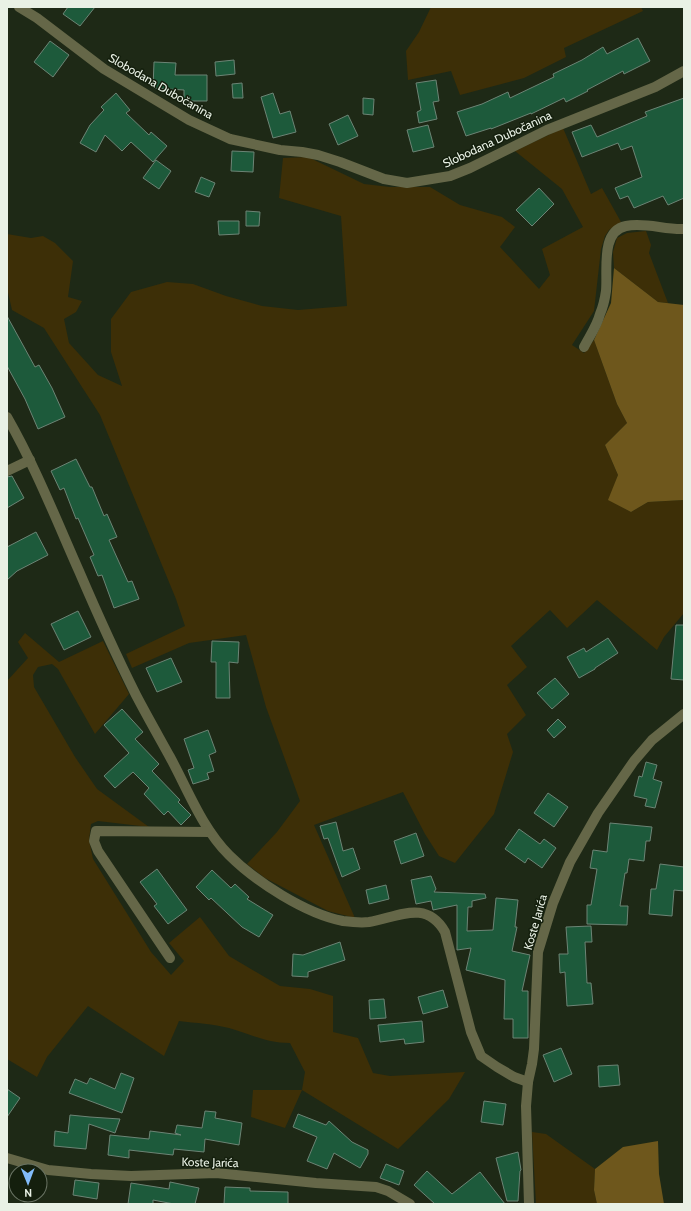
<svg xmlns="http://www.w3.org/2000/svg" width="691" height="1211" font-family="Cabin,sans-serif">
	<rect width="100%" height="100%" fill="#1e2916"/>
	<g fill="#3d2f07">
		<polygon points="431,7 641,7 643,11 564,48 566,57 524,78 460,95 451,71 408,80 406,51 419,32"/>
		<polygon points="563,128 591,194 602,188 621,222 609,230 605,236 601,249 594,311 572,345 584,353 594,340 617,404 627,423 605,445 618,475 609,500 631,512 648,502 684,500 684,613 664,637 657,650 597,600 567,628 550,610 511,646 527,667 507,685 526,715 507,734 513,752 494,814 455,863 439,856 425,834 403,792 314,825 355,918 328,911 265,878 247,864 277,832 300,801 266,707 246,635 189,643 132,668 126,654 185,626 176,599 100,415 44,328 12,310 7,288 7,234 31,238 43,236 55,243 73,261 68,297 82,301 76,312 64,319 69,343 98,375 122,386 111,352 111,319 131,292 167,282 193,284 226,296 262,306 298,310 347,306 341,216 279,198 283,158 308,157 364,184 390,187 430,187 460,205 502,217 515,227 500,247 539,289 550,275 542,249 583,227 562,189 515,151"/>
		<polygon points="646,231 651,245 649,253 668,303 658,302 614,268 613,252 617,238 627,233"/>
		<path d="M25,633L59,662L103,641L129,694L95,734L58,669L52,664L38,667L33,675L34,687L75,757L97,789L149,827L98,821L91,824L89,840L93,859L151,952L171,975L184,961L169,943L200,917L229,956L280,986L310,989L333,996V1032L358,1038L373,1073L390,1076L465,1072L449,1099L398,1149L302,1090L285,1128L251,1117L253,1090H302L305,1072L290,1043C265,1043 251,1034 229,1028C213,1024 196,1023 179,1021L164,1056L88,1006L47,1057L37,1077L7,1059V681L28,658L18,642Z"/>
		<polygon points="532,1132 546,1134 595,1169 594,1190 597,1204 536,1204"/>
	</g>
	<g fill="#6e571c">
		<polygon points="614,268 658,302 684,305 684,500 648,502 631,512 608,500 618,475 605,445 627,423 617,404 594,340 611,303"/>
		<polygon points="658,1141 659,1174 664,1204 597,1204 594,1190 595,1169 623,1147"/>
	</g>
	<g fill="#1d5a3b" stroke="#6c8475">
		<polygon points="68,7 95,7 80,26 63,14"/>
		<polygon points="638,38 650,61 624,74 623,71 587,90 588,91 566,102 564,98 531,114 531,113 491,129 491,128 466,136 457,112 482,104 508,92 510,98 554,77 553,74 582,60 603,47 607,54"/>
		<polygon points="50,41 69,55 53,77 34,62"/>
		<polygon points="234,60 235,74 216,76 215,62"/>
		<polygon points="154,62 176,63 175,75 207,75 207,101 184,101 184,90 153,88"/>
		<polygon points="436,80 439,101 433,102 437,119 419,123 417,112 421,110 416,83"/>
		<polygon points="242,83 243,98 233,98 232,84"/>
		<polygon points="116,93 130,110 126,113 149,135 151,132 167,146 153,162 131,142 122,151 105,135 96,152 80,143 90,125 104,110 101,107"/>
		<polygon points="273,93 280,114 290,111 296,132 273,138 261,97"/>
		<polygon points="363,98 374,99 373,115 363,114"/>
		<polygon points="684,98 684,198 668,205 663,196 634,208 628,196 620,199 615,188 642,177 632,146 621,150 618,143 582,157 572,132 591,125 597,137 647,116 645,112"/>
		<polygon points="348,115 358,136 338,145 329,124"/>
		<polygon points="428,125 434,147 413,152 407,130"/>
		<polygon points="232,151 254,152 253,172 231,171"/>
		<polygon points="156,160 171,171 159,189 143,178"/>
		<polygon points="201,177 215,183 209,197 195,192"/>
		<polygon points="539,188 554,204 532,226 516,210"/>
		<polygon points="246,211 260,212 259,226 246,226"/>
		<polygon points="218,221 239,221 239,234 219,235"/>
		<polygon points="7,316 35,367 39,365 52,388 65,417 38,429 25,399 7,366"/>
		<polygon points="76,459 90,487 92,487 104,516 107,514 117,537 109,540 128,582 132,581 139,599 114,608 102,575 98,576 90,557 94,555 78,518 76,519 64,488 60,490 51,471"/>
		<polygon points="12,476 24,498 7,508 7,477"/>
		<polygon points="36,532 48,555 17,571 7,580 7,547"/>
		<polygon points="78,611 91,637 64,650 51,624"/>
		<polygon points="676,625 684,625 684,680 671,679"/>
		<polygon points="608,638 618,653 595,668 595,669 579,678 567,657 584,648 586,652"/>
		<polygon points="212,641 239,642 238,663 229,662 230,698 216,698 216,662 211,662"/>
		<polygon points="171,658 182,682 157,692 146,668"/>
		<polygon points="555,678 569,694 552,709 537,693"/>
		<polygon points="122,709 143,732 135,739 159,764 152,771 180,800 178,802 191,815 181,825 168,811 164,815 144,794 149,788 133,772 115,788 104,776 129,753 104,725"/>
		<polygon points="558,719 566,727 554,738 547,730"/>
		<polygon points="208,730 216,752 209,755 214,771 207,773 209,779 193,784 188,770 194,768 184,739"/>
		<polygon points="646,762 657,765 653,779 662,782 655,808 645,806 647,799 634,796 639,776 642,777"/>
		<polygon points="548,793 568,807 554,827 534,813"/>
		<polygon points="336,822 343,851 353,848 360,869 342,877 328,838 324,839 320,826"/>
		<polygon points="610,823 652,827 650,841 646,841 644,861 629,859 627,873 625,873 620,906 628,906 627,925 587,924 587,905 591,905 597,869 590,868 593,850 607,852"/>
		<polygon points="519,829 540,844 544,839 556,848 542,868 528,858 525,863 505,849"/>
		<polygon points="416,833 424,856 401,864 394,841"/>
		<polygon points="660,864 684,867 684,891 674,890 672,916 649,914 651,889 656,889"/>
		<polygon points="157,869 187,910 168,924 154,906 157,904 140,882"/>
		<polygon points="212,870 231,888 235,884 249,897 247,899 273,915 259,937 242,927 211,898 209,900 196,887"/>
		<polygon points="431,876 436,889 434,892 485,894 486,898 472,901 472,907 468,907 467,931 493,930 496,898 518,900 515,927 517,927 512,951 530,955 522,991 528,991 528,1038 513,1038 513,1019 504,1019 505,980 466,970 471,948 457,950 457,905 433,910 431,901 416,904 411,880"/>
		<polygon points="386,885 389,899 369,904 366,890"/>
		<polygon points="591,926 592,942 585,942 587,983 591,983 593,1004 567,1006 565,972 560,973 559,954 568,954 566,927"/>
		<polygon points="340,942 345,960 308,972 308,977 292,976 293,954 303,955"/>
		<polygon points="443,990 448,1007 423,1014 418,997"/>
		<polygon points="384,999 386,1018 370,1019 369,1000"/>
		<polygon points="422,1021 424,1042 405,1044 404,1039 380,1042 378,1025"/>
		<polygon points="561,1048 572,1074 554,1082 543,1055"/>
		<polygon points="618,1065 620,1085 599,1087 598,1066"/>
		<polygon points="121,1073 134,1078 122,1113 69,1093 75,1079 87,1084 90,1078 115,1089"/>
		<polygon points="7,1089 20,1098 7,1117"/>
		<polygon points="484,1101 506,1104 503,1125 481,1122"/>
		<polygon points="205,1111 216,1112 215,1118 242,1123 239,1145 205,1139 204,1152 174,1149 173,1155 129,1150 129,1158 108,1155 110,1135 149,1139 150,1131 181,1135 175,1133 177,1125 202,1128"/>
		<polygon points="298,1114 326,1125 329,1121 352,1142 368,1150 368,1154 360,1168 334,1153 327,1169 307,1161 317,1137 293,1127"/>
		<polygon points="70,1115 90,1117 120,1119 115,1133 89,1124 86,1149 54,1146 55,1131 68,1133"/>
		<polygon points="518,1152 521,1170 520,1171 518,1201 507,1201 496,1158"/>
		<polygon points="386,1164 404,1171 399,1185 380,1178"/>
		<polygon points="427,1171 452,1194 480,1172 505,1204 435,1204 414,1185"/>
		<polygon points="75,1180 99,1183 97,1199 73,1195"/>
		<polygon points="170,1182 199,1188 195,1204 174,1204 153,1200 153,1204 128,1204 131,1183 169,1189"/>
		<polygon points="225,1187 250,1188 250,1191 288,1192 288,1204 224,1204"/>
	</g>
	<g fill="none" stroke-linecap="round" stroke-linejoin="round">
		<g stroke="#656748" stroke-width="10">
			<polyline points="19,7 37,18 104,69 189,120 230,139 280,150 302,152 318,155 340,162 384,179 407,183 450,176 470,168 547,130 655,87 684,71"/>
			<path d="M584,347C589,337 597,326 600,314C603,307 605,298 606,291C608,271 600,231 626,226C645,222 665,230 684,229"/>
			<path d="M7,417C35,466 56,519 79,571C97,613 116,655 136,695C147,716 159,737 170,757C188,790 202,828 229,855C256,882 306,914 343,921C351,922 361,923 369,922C398,917 426,899 445,932L471,1032L481,1056L497,1067L514,1077L528,1082"/>
			<polyline points="7,471 30,460"/>
			<polyline points="170,958 98,851 94,841 96,831 210,832"/>
			<polyline points="7,1158 48,1170 91,1174 131,1176 216,1173 316,1183 376,1187 388,1191 410,1204"/>
			<polyline points="529,1204 526,1106 528,1082 532,1064 534,1049 538,952 553,903 570,862 598,813 634,761 652,740 684,714"/>
		</g>
	</g>
	<g text-anchor="middle" dominant-baseline="central" stroke-width="3" stroke-linejoin="round" paint-order="stroke">
		<g font-size="12" fill="#e9f1e5" stroke="#141f0d">
			<text transform="translate(161 86) rotate(30)">Slobodana Dubočanina</text>
			<text transform="translate(497 139) rotate(-25)">Slobodana Dubočanina</text>
			<text transform="translate(535 922) rotate(-74)">Koste Jarića</text>
			<text transform="translate(210 1162) rotate(1)">Koste Jarića</text>
		</g>
	</g>
	<rect width="691" height="1211" fill="none" stroke="#e9f1e5" stroke-width="16"/>
	<g transform="translate(28 1183) rotate(179)"><circle r="19" fill="#141f0d" stroke="#697363"/>
	<path d="M0-3L7 15L0 10L-7 15Z" fill="#82bcfa"/>
	<text y="-6" font-size="11" font-weight="bold" text-anchor="middle" fill="#e9f1e5">N</text>
	</g>
</svg>
